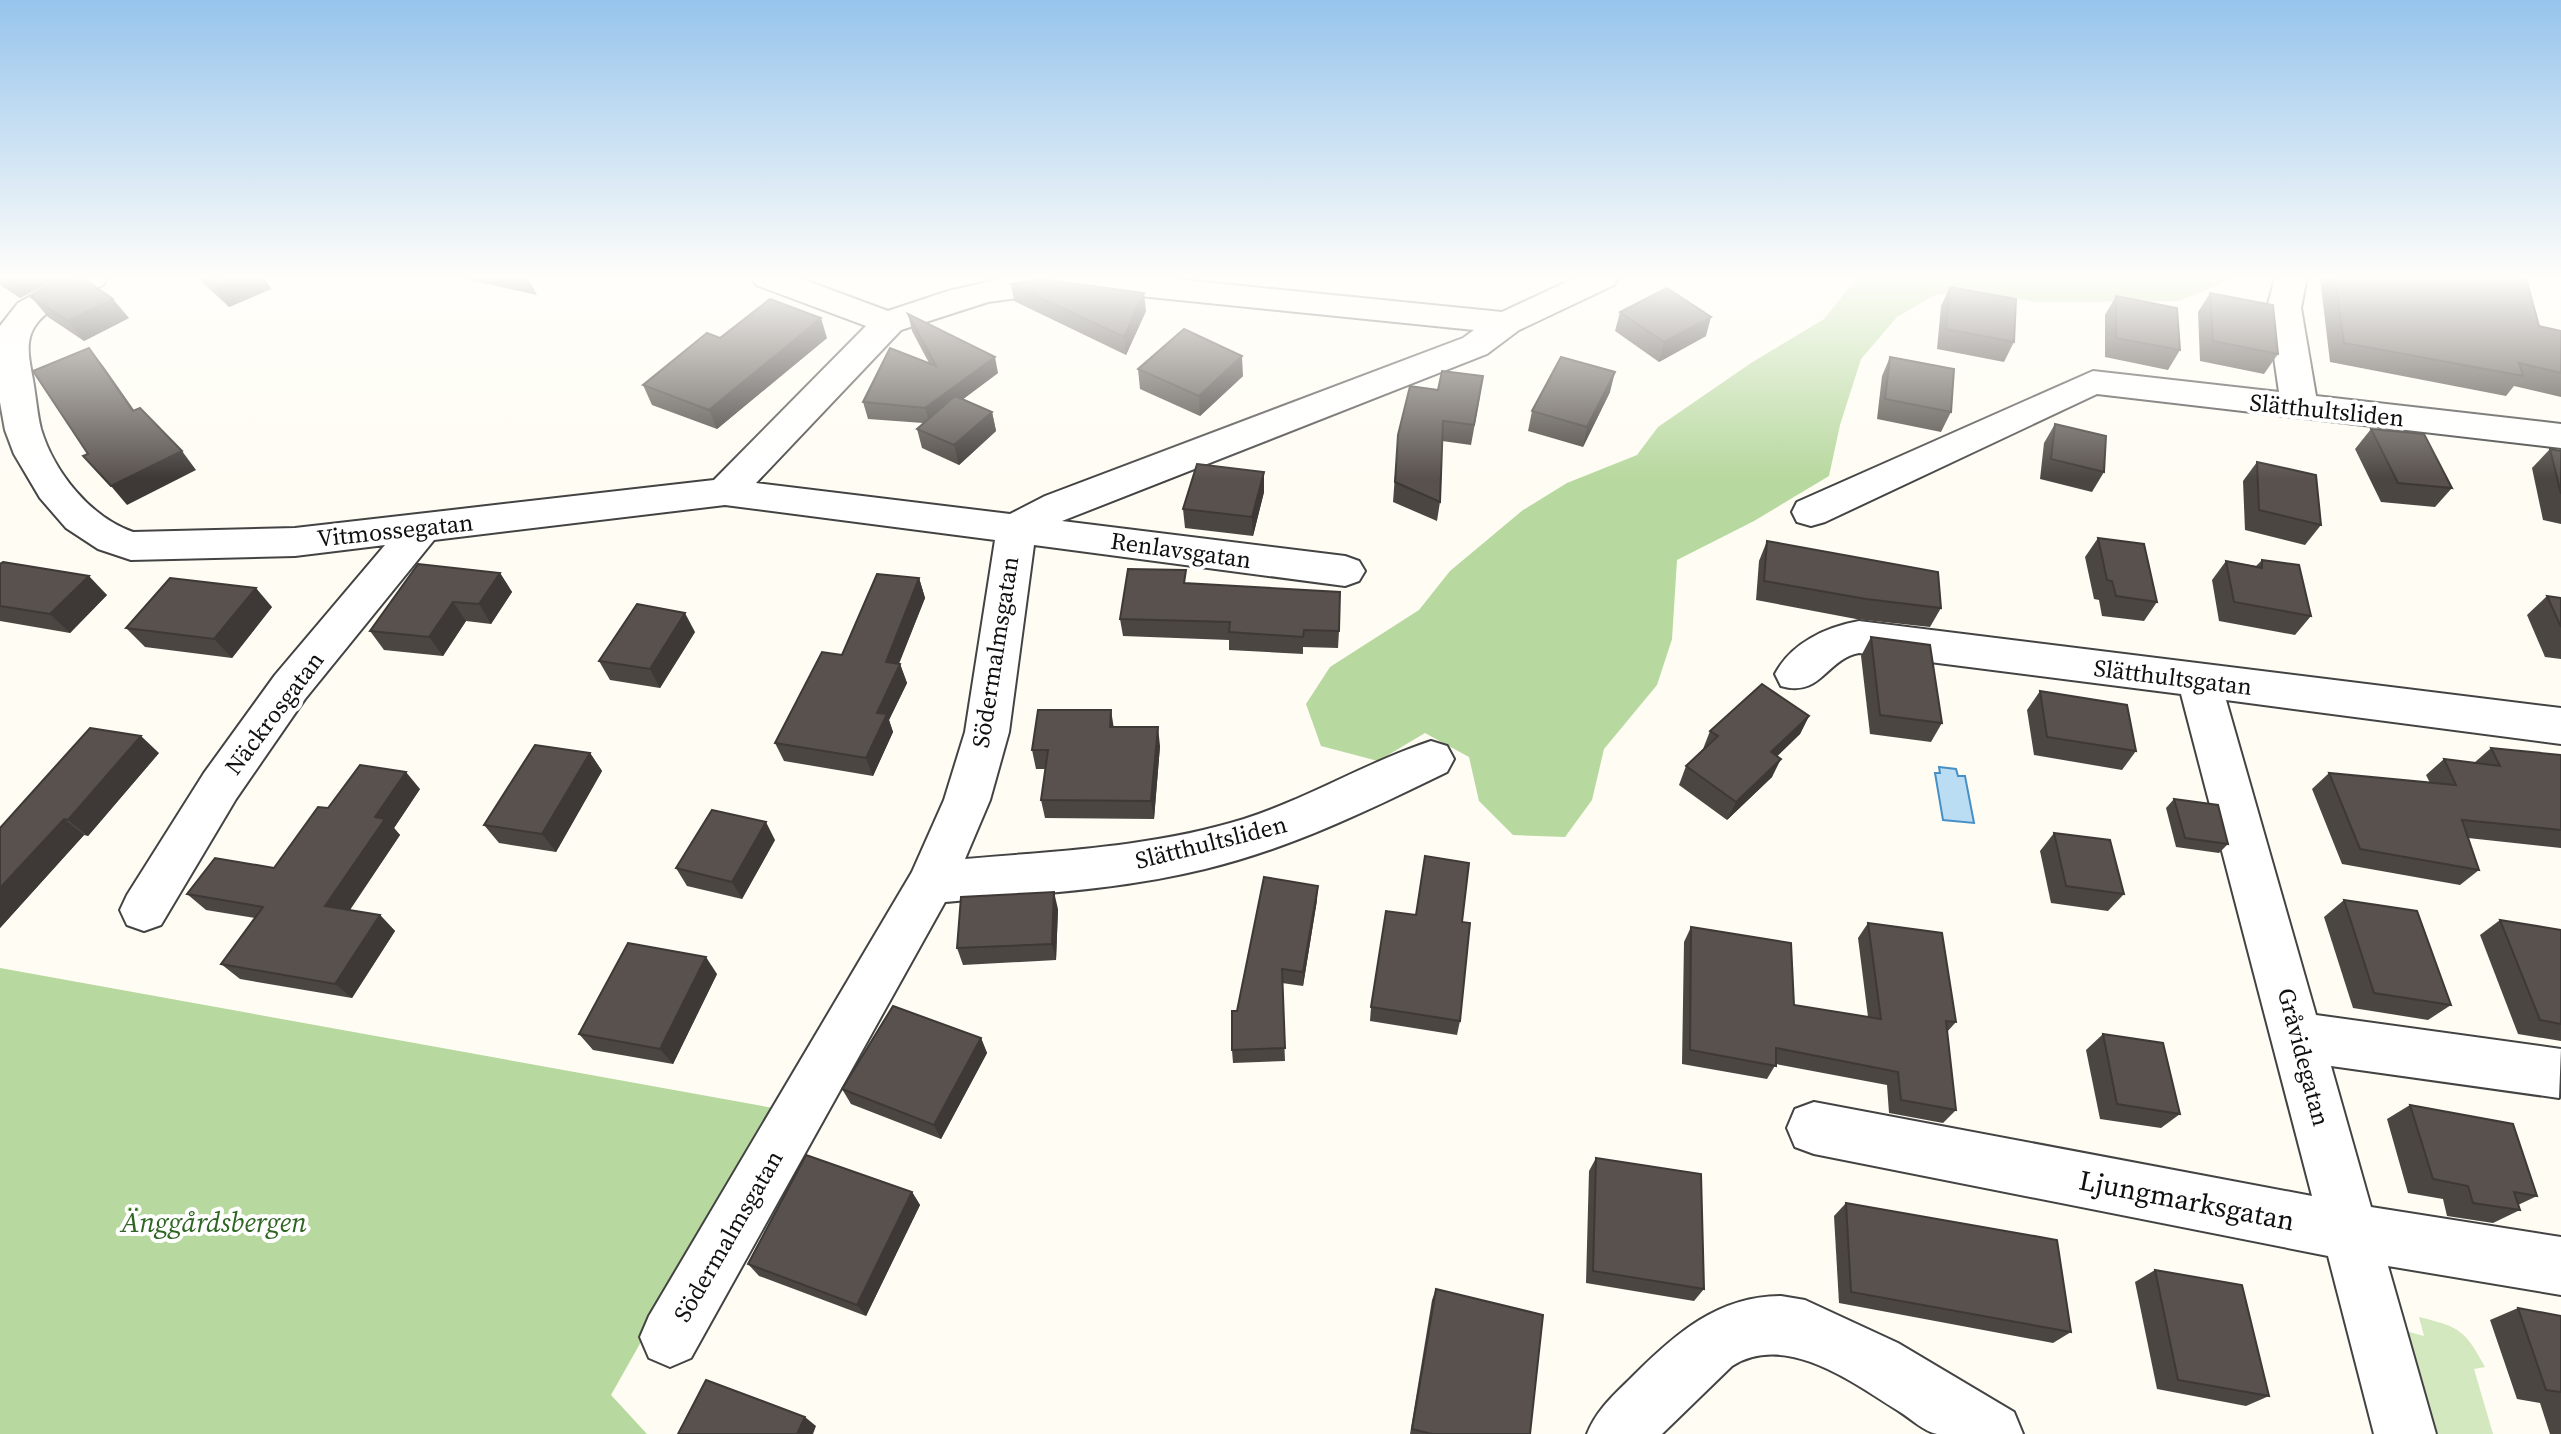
<svg xmlns="http://www.w3.org/2000/svg" width="2561" height="1434" font-family="'Source Serif 4',serif">
	<rect width="100%" height="100%" fill="#fefcf3"/>
	<path fill="#d3e8be" d="M2419,1317C2460,1327 2465,1330 2485,1367L2474,1369L2493,1434H2437L2406,1331L2424,1336Z"/>
	<g fill="#b7d89e">
		<polygon points="1862,278 2235,278 2179,301 2035,302 1966,290 1935,295 1897,317 1861,359 1840,425 1829,476 1754,521 1677,560 1672,639 1657,685 1604,749 1592,800 1565,837 1513,835 1479,801 1469,757 1425,733 1378,761 1321,746 1306,704 1330,667 1419,610 1450,571 1523,510 1567,483 1637,455 1658,427 1751,363 1824,319 1850,286"/>
		<polygon points="0,968 773,1108 611,1395 647,1434 0,1434"/>
	</g>
	<polygon fill="#bbddf3" stroke="#4690c6" stroke-width="2" points="1939,767 1956,769 1958,776 1965,776 1974,823 1943,820 1935,773 1940,773"/>
	<g fill="none" stroke-linecap="round" stroke-linejoin="round">
		<g stroke="#434343" stroke-width="4">
			<g id="minor">
				<path d="M63,278H107L103,285C80,295 49,305 35,326C24,342 30,363 33,380C36,396 37,413 41,429C54,472 90,517 133,532L295,528L714,480L866,326L756,285L752,278H799L888,311L948,291L1006,278H1163L1502,312L1575,278H1618L1614,285L1519,330L1487,354L1062,521L1345,556L1359,561L1365,571L1359,581L1345,586L1034,545L1009,732L990,800L965,859C1058,851 1154,847 1244,819C1309,798 1367,762 1431,741L1447,746L1454,759L1447,772C1369,810 1289,849 1205,869C1120,890 1032,894 945,902L691,1358L670,1367L649,1358L640,1337L649,1316L912,872L944,800L965,732L995,540L725,505L434,540L305,699L236,799L161,925L144,931L127,925L120,910L127,895L204,773L275,675L385,545L295,556L131,560L98,549L66,528L40,498L14,454L5,430L0,402V326L18,303ZM1068,291H1091L1474,330L1463,338L1045,496L1010,514L756,483L901,330L988,302Z"/>
				<polygon points="2275,278 2303,278 2306,282 2301,308 2316,396 2561,424 2561,448 2097,394 1825,522 1811,526 1797,522 1792,512 1797,502 2093,371 2279,392 2267,308"/>
				<path d="M1859,621L2561,708V744L2226,700L2316,1015L2561,1049L2559,1098L2331,1066L2371,1207L2561,1237V1295L2388,1266L2436,1434H2374L2328,1256L1814,1154L1795,1147L1787,1128L1795,1109L1814,1102L2312,1196L2181,694L1859,653C1826,659 1821,698 1781,686L1775,674C1791,643 1826,627 1859,621Z"/>
				<path d="M1781,1296L1805,1300L1898,1343L2014,1412L2023,1434C1996,1434 1963,1434 1937,1434C1925,1432 1911,1419 1900,1412C1855,1384 1786,1331 1732,1366L1662,1434H1587C1597,1409 1614,1395 1633,1376C1675,1334 1718,1296 1781,1296Z"/>
			</g>
		</g>
		<use href="#minor" fill="#fff" fill-rule="evenodd"/>
	</g>
	<g fill="#4c4642">
		<polygon points="0,278 59,278 20,298 0,285"/>
		<polygon points="198,278 264,278 271,289 229,307"/>
		<polygon points="462,278 528,278 537,295"/>
		<polygon points="2320,278 2526,278 2539,326 2561,331 2561,397 2514,386 2506,396 2330,362"/>
		<polygon points="1011,284 1146,311 1126,355 1014,301"/>
		<polygon points="1950,287 2014,342 2004,362 1937,349 1941,306"/>
		<polygon points="2210,293 2278,354 2264,374 2200,361 2198,312"/>
		<polygon points="2116,296 2180,350 2168,370 2105,357 2105,315"/>
		<polygon points="31,297 129,318 84,341 48,317"/>
		<polygon points="1620,312 1706,336 1659,362 1615,331"/>
		<polygon points="908,314 998,373 963,399 992,412 996,431 959,465 922,448 917,429 923,423 868,419 863,402 929,363 912,331"/>
		<polygon points="720,338 827,338 717,429 652,405 643,385"/>
		<polygon points="1890,357 1951,412 1941,432 1877,419 1882,376"/>
		<polygon points="1138,369 1243,376 1200,416 1140,389"/>
		<polygon points="1610,392 1583,447 1528,431 1532,411"/>
		<polygon points="1480,396 1471,445 1442,441 1440,502 1437,521 1393,502 1398,435"/>
		<polygon points="2055,424 2104,472 2092,492 2040,479 2044,443"/>
		<polygon points="2371,429 2452,488 2435,507 2381,502 2355,449"/>
		<polygon points="2550,449 2561,451 2561,524 2543,520 2532,468"/>
		<polygon points="2257,462 2321,525 2305,545 2245,530 2243,481"/>
		<polygon points="1264,492 1253,536 1185,528 1183,509"/>
		<polygon points="2098,538 2157,602 2144,621 2102,616 2099,600 2094,599 2085,557"/>
		<polygon points="1767,541 1941,608 1930,627 1856,619 1756,600 1759,561"/>
		<polygon points="2262,560 2311,616 2295,635 2219,621 2212,580 2226,561 2256,566"/>
		<polygon points="0,564 107,595 70,633 0,621"/>
		<polygon points="500,573 512,592 491,624 466,621 443,656 384,650 370,631"/>
		<polygon points="919,578 925,598 899,664 900,664 907,683 889,720 893,732 873,776 784,761 775,743 842,655"/>
		<polygon points="1187,584 1339,631 1338,648 1303,647 1303,654 1229,650 1229,640 1123,636 1120,619"/>
		<polygon points="2547,596 2561,598 2561,659 2545,657 2527,615"/>
		<polygon points="272,607 232,658 145,647 126,628"/>
		<polygon points="695,632 660,688 610,680 599,661"/>
		<polygon points="1871,637 1942,723 1931,742 1870,734 1861,656"/>
		<polygon points="2040,691 2136,751 2122,770 2034,755 2027,710"/>
		<polygon points="1809,716 1800,734 1777,756 1772,777 1727,820 1679,785 1686,766 1703,749 1710,731"/>
		<polygon points="1114,727 1160,746 1154,819 1045,818 1041,800 1045,769 1036,769 1032,750"/>
		<polygon points="2491,748 2561,755 2561,848 2468,838 2479,870 2460,885 2342,864 2312,789 2329,773 2430,783 2426,775 2444,759 2474,763"/>
		<polygon points="159,753 88,836 84,835 0,928 0,828"/>
		<polygon points="590,753 602,771 556,852 499,843 484,825"/>
		<polygon points="420,789 394,828 400,835 349,910 380,915 395,931 352,998 240,979 221,964 255,918 206,910 187,894 274,868 328,808"/>
		<polygon points="2174,799 2228,844 2219,853 2176,847 2166,808"/>
		<polygon points="2054,833 2124,894 2108,911 2051,903 2040,851"/>
		<polygon points="775,840 742,899 687,886 676,868"/>
		<polygon points="1317,900 1303,986 1282,983 1285,1061 1233,1063 1232,1050 1237,1011"/>
		<polygon points="2344,900 2451,1005 2428,1020 2353,1008 2324,917"/>
		<polygon points="1058,909 1056,960 963,965 957,948"/>
		<polygon points="2500,920 2561,930 2561,1041 2518,1034 2480,935"/>
		<polygon points="1462,922 1460,1021 1457,1035 1370,1021 1371,1007"/>
		<polygon points="1868,923 1956,1022 1947,1032 1956,1110 1943,1123 1889,1113 1887,1085 1776,1064 1767,1079 1682,1064 1684,942 1691,927 1794,1005 1868,1017 1858,938"/>
		<polygon points="717,974 673,1064 593,1050 579,1034"/>
		<polygon points="2103,1034 2180,1114 2161,1128 2100,1119 2086,1050"/>
		<polygon points="981,1038 987,1053 941,1139 851,1104 842,1089"/>
		<polygon points="2410,1105 2537,1196 2518,1205 2520,1210 2493,1223 2447,1216 2443,1199 2408,1193 2387,1119"/>
		<polygon points="1596,1158 1704,1289 1694,1301 1586,1283 1589,1171"/>
		<polygon points="912,1192 920,1205 866,1316 759,1276 748,1264"/>
		<polygon points="1846,1203 2071,1332 2053,1343 1839,1303 1834,1216"/>
		<polygon points="2155,1270 2269,1396 2246,1406 2157,1389 2135,1282"/>
		<polygon points="1436,1289 1530,1434 1410,1434 1432,1300"/>
		<polygon points="2518,1308 2561,1316 2561,1434 2550,1434 2540,1403 2517,1399 2490,1320"/>
	</g>
	<g fill="#3e3936">
		<polygon points="9,278 59,278 20,298 5,280"/>
		<polygon points="238,278 264,278 271,289 229,307 216,288"/>
		<polygon points="1144,293 1146,311 1126,355 1124,337"/>
		<polygon points="113,299 129,318 84,341 68,321"/>
		<polygon points="1711,317 1706,336 1659,362 1664,342"/>
		<polygon points="821,318 827,338 717,429 709,410"/>
		<polygon points="89,348 104,367 148,430 133,411"/>
		<polygon points="1242,356 1243,376 1200,416 1199,396"/>
		<polygon points="995,357 998,373 930,424 925,408"/>
		<polygon points="1615,372 1610,392 1583,447 1587,427"/>
		<polygon points="992,412 996,431 959,465 954,445"/>
		<polygon points="182,451 196,470 127,505 111,486"/>
		<polygon points="1264,472 1264,492 1253,536 1252,517"/>
		<polygon points="500,573 512,592 491,624 479,604"/>
		<polygon points="89,576 107,595 70,633 50,614"/>
		<polygon points="919,578 925,598 892,680 886,662"/>
		<polygon points="256,588 272,607 232,658 214,639"/>
		<polygon points="453,602 466,621 443,656 429,637"/>
		<polygon points="685,613 695,632 660,688 650,669"/>
		<polygon points="900,664 907,683 889,720 893,732 873,776 866,758 877,713"/>
		<polygon points="1111,710 1114,729 1110,727"/>
		<polygon points="1809,716 1800,734 1763,770 1771,752"/>
		<polygon points="1158,727 1160,746 1154,819 1151,801"/>
		<polygon points="141,736 159,753 88,836 68,820"/>
		<polygon points="590,753 602,771 556,852 542,834"/>
		<polygon points="1781,759 1772,777 1727,820 1736,802"/>
		<polygon points="406,772 420,789 394,828 400,835 342,922 325,906 375,817"/>
		<polygon points="64,819 84,835 0,928 0,888"/>
		<polygon points="766,822 775,840 742,899 732,882"/>
		<polygon points="1318,886 1317,900 1303,986 1303,972"/>
		<polygon points="1054,892 1058,909 1056,960 1052,944"/>
		<polygon points="380,915 395,931 352,998 335,984"/>
		<polygon points="706,957 717,974 673,1064 660,1049"/>
		<polygon points="981,1038 987,1053 941,1139 934,1125"/>
		<polygon points="912,1192 920,1205 866,1316 857,1305"/>
		<polygon points="805,1417 816,1426 813,1434 797,1434"/>
	</g>
	<g fill="#58514d" stroke="#3e3936" stroke-width="2">
		<polygon points="65,278 83,278 113,299 68,321 31,297 51,284"/>
		<polygon points="205,278 238,278 216,288"/>
		<polygon points="2335,278 2526,278 2539,326 2561,331 2561,373 2519,363 2523,376 2344,343"/>
		<polygon points="1041,279 1144,293 1124,337 1011,284"/>
		<polygon points="1950,287 2016,299 2014,342 1946,329"/>
		<polygon points="1667,288 1711,317 1664,342 1620,312"/>
		<polygon points="2210,293 2273,305 2278,354 2213,341"/>
		<polygon points="2116,296 2177,308 2180,350 2116,338"/>
		<polygon points="770,299 821,318 709,410 643,385 707,333 720,338"/>
		<polygon points="908,314 995,357 925,408 863,402 890,348 936,366"/>
		<polygon points="1184,329 1242,356 1199,396 1138,369"/>
		<polygon points="89,348 133,411 140,408 182,451 111,486 83,456 88,454 33,371"/>
		<polygon points="1561,357 1615,372 1587,427 1532,411"/>
		<polygon points="1890,357 1954,369 1951,412 1885,399"/>
		<polygon points="1442,371 1483,376 1474,425 1443,421 1440,502 1395,482 1398,435 1410,386 1438,390"/>
		<polygon points="955,396 992,412 954,445 917,429"/>
		<polygon points="2055,424 2106,436 2104,472 2051,459"/>
		<polygon points="2371,429 2424,434 2452,488 2398,483"/>
		<polygon points="2550,449 2561,451 2561,494"/>
		<polygon points="2257,462 2316,475 2321,525 2259,510"/>
		<polygon points="1197,464 1264,472 1252,517 1183,509"/>
		<polygon points="2098,538 2144,544 2157,602 2116,596 2112,581 2107,580"/>
		<polygon points="1767,541 1938,572 1941,608 1866,599 1764,581"/>
		<polygon points="2262,560 2299,565 2311,616 2234,602 2226,561 2262,568"/>
		<polygon points="3,562 89,576 50,614 0,606 0,564"/>
		<polygon points="418,564 500,573 479,604 453,602 429,637 370,631"/>
		<polygon points="1128,569 1186,570 1184,583 1340,592 1339,631 1304,630 1303,637 1229,632 1230,622 1120,619"/>
		<polygon points="877,574 919,578 886,662 900,664 877,713 887,714 866,758 775,743 822,652 842,655"/>
		<polygon points="170,578 256,588 214,639 126,628"/>
		<polygon points="2547,596 2561,598 2561,627"/>
		<polygon points="637,604 685,613 650,669 599,661"/>
		<polygon points="1871,637 1930,645 1942,723 1880,715"/>
		<polygon points="1762,684 1809,716 1771,752 1781,759 1736,802 1686,766 1718,736 1710,731"/>
		<polygon points="2040,691 2127,705 2136,751 2047,737"/>
		<polygon points="1038,710 1111,710 1110,727 1158,727 1151,801 1041,800 1048,750 1032,750"/>
		<polygon points="90,728 141,736 68,820 64,819 0,888 0,828"/>
		<polygon points="535,745 590,753 542,834 484,825"/>
		<polygon points="2491,748 2561,755 2561,830 2462,820 2479,870 2360,849 2329,773 2456,785 2444,759 2500,766"/>
		<polygon points="360,765 406,772 375,817 385,819 325,906 380,915 335,984 221,964 263,907 187,894 215,858 274,868 318,807 328,808"/>
		<polygon points="2174,799 2218,805 2228,844 2185,838"/>
		<polygon points="712,810 766,822 732,882 676,868"/>
		<polygon points="2054,833 2110,840 2124,894 2066,886"/>
		<polygon points="1425,856 1469,863 1462,922 1470,923 1460,1021 1371,1007 1386,911 1416,915"/>
		<polygon points="1264,877 1318,886 1303,972 1282,969 1285,1048 1232,1050 1232,1011 1237,1011"/>
		<polygon points="1054,892 1052,944 957,948 961,897"/>
		<polygon points="2344,900 2417,911 2451,1005 2374,993"/>
		<polygon points="2500,920 2561,930 2561,1024 2540,1020"/>
		<polygon points="1868,923 1942,933 1956,1022 1946,1021 1956,1110 1901,1100 1898,1072 1776,1048 1776,1066 1690,1050 1691,927 1791,943 1794,1005 1881,1019"/>
		<polygon points="628,943 706,957 660,1049 579,1034"/>
		<polygon points="893,1006 981,1038 934,1125 842,1089"/>
		<polygon points="2103,1034 2163,1043 2180,1114 2117,1104"/>
		<polygon points="2410,1105 2513,1124 2537,1196 2514,1192 2520,1210 2473,1203 2468,1186 2433,1179"/>
		<polygon points="806,1155 912,1192 857,1305 748,1264"/>
		<polygon points="1596,1158 1701,1174 1704,1289 1593,1271"/>
		<polygon points="1846,1203 2057,1240 2071,1332 1851,1292"/>
		<polygon points="2155,1270 2242,1285 2269,1396 2178,1380"/>
		<polygon points="1436,1289 1543,1315 1530,1434 1432,1434 1412,1429"/>
		<polygon points="2518,1308 2561,1316 2561,1392 2546,1390"/>
		<polygon points="706,1380 805,1417 797,1434 678,1434"/>
	</g>
	<linearGradient id="sky" x2="0" y2="1"><stop stop-color="#96c4ec"/><stop offset="0.58" stop-color="#fffefa"/><stop offset="1" stop-color="#fffefa" stop-opacity="0"/></linearGradient>
	<rect width="2561" height="479" fill="url(#sky)"/>
	<g text-anchor="middle" dominant-baseline="central" stroke-width="8" stroke-linejoin="round" paint-order="stroke">
		<g font-size="24" fill="#101010" stroke="#fff">
			<text transform="translate(2327 410) rotate(6)">Slätthultsliden</text>
			<text transform="translate(395 530) rotate(-6)">Vitmossegatan</text>
			<text transform="translate(1181 550) rotate(8)">Renlavsgatan</text>
			<text transform="translate(995 652) rotate(-81)">Södermalmsgatan</text>
			<text transform="translate(2173 677) rotate(7)">Slätthultsgatan</text>
			<text transform="translate(274 713) rotate(-53)">Näckrosgatan</text>
			<text transform="translate(1211 842) rotate(-14)">Slätthultsliden</text>
			<text transform="translate(2304 1057) rotate(75)">Gråvidegatan</text>
			<text transform="translate(728 1236) rotate(-60)">Södermalmsgatan</text>
		</g>
		<g font-size="28" fill="#101010" stroke="#fff">
			<text transform="translate(2187 1200) rotate(11)">Ljungmarksgatan</text>
		</g>
		<g font-size="28" font-style="italic" fill="#2f6523" stroke="#fff">
			<text x="214" y="1222">Änggårdsbergen</text>
		</g>
	</g>
</svg>
